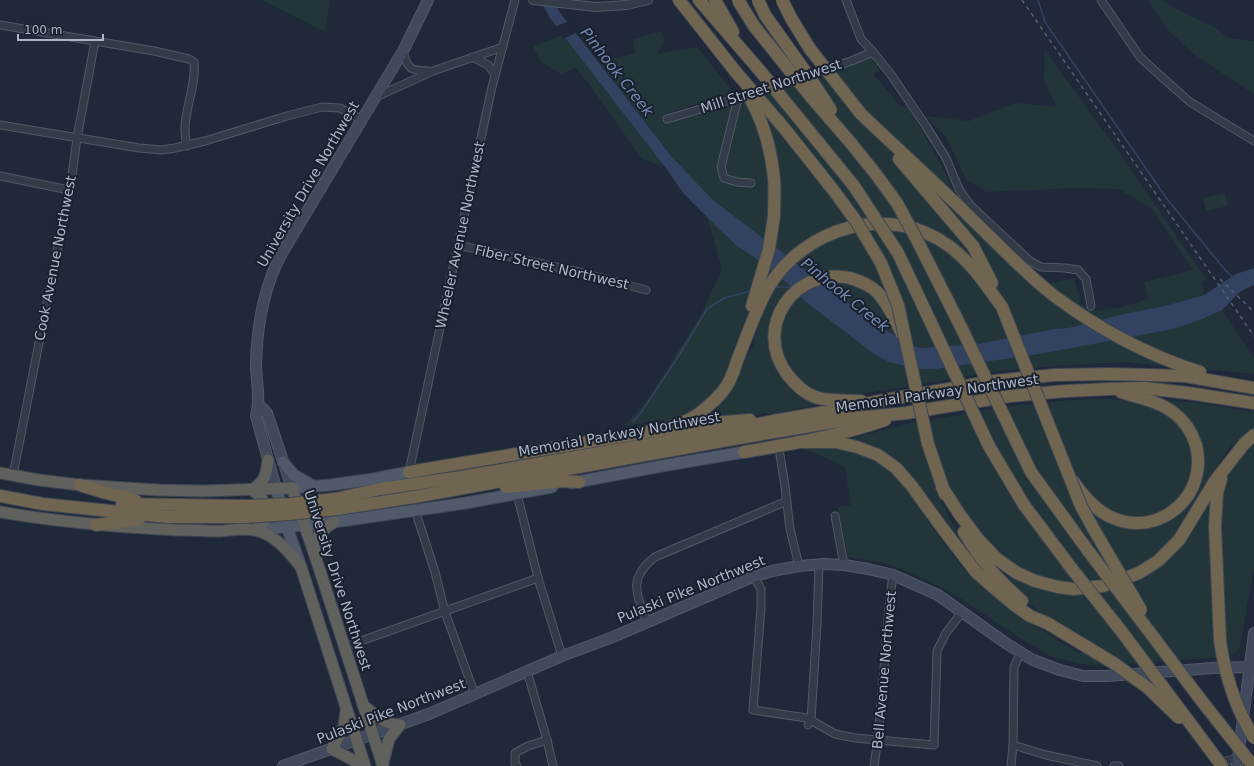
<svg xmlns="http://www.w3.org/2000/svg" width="1254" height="766" font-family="'DejaVu Sans',sans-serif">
	<rect width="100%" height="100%" fill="#202939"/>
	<g fill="#22363a">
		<polygon points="262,0 330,0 325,32"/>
		<polygon points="1148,0 1162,0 1174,8 1216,28 1229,38 1254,41 1254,94 1222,73 1195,55 1184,45 1168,30"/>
		<polygon points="662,31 665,39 657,54 697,47 733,92 666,114 664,120 670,122 739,104 746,100 838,70 871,58 879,69 874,75 900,106 908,108 918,123 946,174 962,215 1023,275 1051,283 1074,278 1081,304 1094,311 1119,308 1148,299 1144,282 1193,270 1151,208 1119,189 1076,188 986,192 976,185 967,181 946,137 926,116 969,121 1015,103 1057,107 1044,80 1045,50 1118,151 1206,279 1202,283 1204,295 1165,306 1124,314 1068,328 1054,329 978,344 921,348 913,346 882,328 713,200 672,157 600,63 635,53 633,39"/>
		<polygon points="563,35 665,167 642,159 589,84 575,67 562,75 541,62 533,46"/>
		<polygon points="1225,193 1228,206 1206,211 1203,198"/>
		<polygon points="707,217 736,245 758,260 786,282 806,302 874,354 889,362 919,369 936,369 997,360 1173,329 1200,320 1222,310 1254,358 1254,374 1124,362 1065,365 998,371 849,396 817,393 805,386 772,352 821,404 776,413 701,419 719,405 732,389 744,362 756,341 738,335 728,369 716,391 695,409 671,419 624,426 647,401 702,313 722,269"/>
		<path d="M1112,399C1129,401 1145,403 1159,410C1173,417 1187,430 1191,445C1193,449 1192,453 1193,457C1195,486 1180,510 1151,515C1143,517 1134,518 1127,516C1120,514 1114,510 1107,507L1101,517L1121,526L1141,528L1154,524L1168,518L1186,505L1198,487L1203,466L1202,450L1194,427L1179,409L1162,400L1191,402L1254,412V566L1240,647L1235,653L1227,656L1224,641L1218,513C1219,502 1220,489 1225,479C1231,467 1241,458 1249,449L1241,438C1236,442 1230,447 1226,452C1221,459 1218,466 1214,473C1195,504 1179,538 1152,562C1137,574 1115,576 1098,580C1089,582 1080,585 1071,585C1056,585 1041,580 1027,574C971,548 949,493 932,437L920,440C922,450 926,459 929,469C941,503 957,535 978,564C987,576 999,586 1009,598C998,588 985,578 976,566C962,549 948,530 935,512C913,482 890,448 851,441L850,438L890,429L911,423L1010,406L1071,400Z"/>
		<path d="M831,447L849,450L866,456L895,474L909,491L930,524L961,566L982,587L1005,607L1079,653L1098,649L1057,625L999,580L978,548L996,565L1021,581L1045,590L1079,594L1106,591L1139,579L1174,552L1211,496C1207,549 1213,604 1218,657L1103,666L1076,663L1050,656L1028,643L954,594L915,574L884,563L848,557L838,507L851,505L845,467L816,453L802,449Z"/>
	</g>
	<polygon fill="#324362" points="540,0 552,0 561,14 672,157 713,200 882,328 913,346 921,348 978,344 1054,329 1068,328 1124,314 1165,306 1204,295 1236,274 1254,268 1254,285 1241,291 1222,310 1200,320 1173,329 1039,354 936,369 919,369 889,362 874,354 806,302 786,282 758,260 736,245 718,228 684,194 665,167 566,39 550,18"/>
	<polygon fill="#202939" points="569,21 578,32 563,39 554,27"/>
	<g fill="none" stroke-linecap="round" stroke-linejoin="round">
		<g stroke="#324362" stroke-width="1.5">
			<polyline points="1038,0 1045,22 1167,199 1226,271 1232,276"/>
			<polyline points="775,287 791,287"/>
			<polyline points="633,422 640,414 678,357 707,309 724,298 751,291"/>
		</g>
		<g stroke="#515967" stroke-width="9">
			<g id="minor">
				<polyline points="846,0 861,39 873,52 892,76 926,126 946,158 959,189 970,205 1030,261 1041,267 1065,268 1078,270 1086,279 1091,306"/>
				<polyline points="1101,0 1140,57 1154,70 1190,102 1254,141"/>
				<path d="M0,25L154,51L189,59L194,62C197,90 179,118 187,146"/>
				<path d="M403,51C407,69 411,71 429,71"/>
				<polyline points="472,57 488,65 495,74"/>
				<polyline points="376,97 433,71 503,47"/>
				<polyline points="738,98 721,167 724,178 737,182 751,183"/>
				<polyline points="667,119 738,98 851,61 873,52"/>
				<polyline points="0,125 139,148 162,150 175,148 205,141 287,116 322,107 340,108 362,120"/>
				<polyline points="0,176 69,190"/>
				<polyline points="458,245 583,273 646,290"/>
				<polyline points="780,455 785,486 790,529 799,566"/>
				<polyline points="409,472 492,87 515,0"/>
				<polyline points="13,475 72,175 77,138 95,41"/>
				<polyline points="517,494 538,578 562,656"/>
				<polyline points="415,510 435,572 445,612 475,695"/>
				<polyline points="835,516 844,565"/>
				<polyline points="754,577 761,589 761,608 753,710 807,718 835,734 855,738 934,745 937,651 946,633 962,612"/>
				<path d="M647,622C637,595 627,578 655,557L787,501"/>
				<polyline points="344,647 538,578"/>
				<polyline points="527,671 547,740 553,766"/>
				<polyline points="808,725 811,720 817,624 819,565"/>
				<polyline points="1013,745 1046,755 1097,766"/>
				<polyline points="517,766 515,764 515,753 528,746 547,740"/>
				<path d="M874,766C884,702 884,638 893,575"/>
				<polyline points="1011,766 1013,745 1014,667 1021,652"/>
				<polyline points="1114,766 1119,766"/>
				<polyline points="1218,766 1226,761 1238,758"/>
			</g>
		</g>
		<g stroke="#515967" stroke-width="10">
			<polyline id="tertiary" points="533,0 596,7 627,5 648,0"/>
		</g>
		<g stroke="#515967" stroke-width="12">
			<g id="secondary">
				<polyline points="259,405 267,413 292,488"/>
				<path d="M276,488L256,416C261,399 256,381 256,364C257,326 264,286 282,253L403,51L428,0"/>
				<polyline points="283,766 429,714 562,656 613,637 750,578 772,571 799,566 824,564 844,565 868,569 893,575 938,595 1007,644 1033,660 1060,670 1083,676 1107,676 1213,668 1249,667"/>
				<polyline points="1237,766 1254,633"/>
			</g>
		</g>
		<g stroke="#3d4453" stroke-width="13">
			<g id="primary">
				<polyline points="283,462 294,475 313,486"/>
				<polyline points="571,483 662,466 744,452"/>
				<polyline points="276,488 287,527 301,567"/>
				<polyline points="292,488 330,485 373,479 409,472"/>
				<polyline points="254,530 334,522 466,503 552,487"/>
			</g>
		</g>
		<g stroke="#3e4654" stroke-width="13">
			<g id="trunk">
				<polyline points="0,473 39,480 80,485 158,490 202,491 292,488 319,568 383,766"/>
				<path d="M252,490C261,495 266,503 265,514C265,518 265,521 262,524C260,526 257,528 254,530"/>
				<path d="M252,490C265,481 266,476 268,460"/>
				<path d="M0,512C58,522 116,527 176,530C191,530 206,531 221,531C231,530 246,528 255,530C275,534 289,552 301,567L365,766"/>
				<path d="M315,553C314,536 321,531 334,522"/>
				<path d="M363,705C375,715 383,724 400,725"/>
				<polyline points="346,711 344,726 332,749 353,760 362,766"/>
				<polyline points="383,763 389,739 400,725"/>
			</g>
		</g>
		<g stroke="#3e4654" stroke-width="14">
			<g id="motorway">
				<polyline points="679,0 735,71"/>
				<polyline points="699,0 761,72"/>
				<polyline points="715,0 733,32"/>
				<path d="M861,114C898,149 935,183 971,218C998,244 1024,272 1053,295C1097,328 1147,355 1200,372"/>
				<polyline points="899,159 973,246 992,283"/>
				<polyline points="752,306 769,249 774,216"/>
				<path d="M861,401C846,400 830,402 815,397C804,393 794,383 787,374C752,327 795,266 850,278C860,281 870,285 877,292C888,303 895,320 902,334"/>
				<path d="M654,431C669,427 689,422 701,412C706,408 710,404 715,400C717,397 721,394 723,391C730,383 734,371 737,361C746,338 756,309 768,288C804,227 889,202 949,246C971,262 986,285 1002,307"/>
				<polyline points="798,442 836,442 857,447 878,455 896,468 911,485 943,529 976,572 994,588 1013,604 1030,616 1047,623 1087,647"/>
				<polyline points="928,444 945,494"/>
				<path d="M744,452C791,444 839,436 885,420"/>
				<polyline points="409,472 654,431 724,422 750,420"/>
				<path d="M1073,481C1083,496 1096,511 1113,518C1160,538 1209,495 1196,445C1192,433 1185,421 1174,413C1159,401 1139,398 1121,392"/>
				<polyline points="80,485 106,493 135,500"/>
				<polyline points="506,487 565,481 579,482"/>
				<polyline points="942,487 960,515 978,539 997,559 1017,573 1035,581 1058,587 1073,589 1103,586 1139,573 1158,561 1179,540 1215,481 1244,444 1254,435"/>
				<polyline points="0,496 43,504 168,517 247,517"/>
				<polyline points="335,499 380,489 461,477 720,432 773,421 843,409 874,402 994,381 1055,375 1110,374 1185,376 1254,388"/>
				<polyline points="122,504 247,506"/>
				<polyline points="337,509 414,497 728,440 857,418 906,413 1010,396 1066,391 1108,389 1145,388 1188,393 1254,403"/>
				<polyline points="96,525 139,519"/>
				<path d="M964,532C981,561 997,579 1022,601"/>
				<polyline points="1220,641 1215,526 1217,493 1221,479"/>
			</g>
		</g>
		<use href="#minor" stroke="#333b49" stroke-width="7"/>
		<use href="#tertiary" stroke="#333b49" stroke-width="8"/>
		<use href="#secondary" stroke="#414a5d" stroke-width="10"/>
		<use href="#primary" stroke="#515a6a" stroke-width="11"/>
		<use href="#trunk" stroke="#60605d" stroke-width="11"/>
		<use href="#motorway" stroke="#706550" stroke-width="12"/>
		<g stroke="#555f71" stroke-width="1.5" stroke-dasharray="4 4" stroke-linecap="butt">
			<polyline points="1022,0 1254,336"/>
			<polyline points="1220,279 1254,312"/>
		</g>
		<g stroke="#3e4654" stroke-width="14" stroke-linecap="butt">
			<g id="motorway-bridge">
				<polyline points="738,0 754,26 811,97 850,142 875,173 897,203 917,240 960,325 1031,472 1086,548 1201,700 1253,766"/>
				<polyline points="758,0 765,15 812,81 831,110"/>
				<polyline points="782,0 791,18 810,49 861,114"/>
				<polyline points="735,71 784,128 834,191 856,221 881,263 898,305 928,444"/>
				<polyline points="761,72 854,186 898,253 989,446 1024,505 1072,569 1122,632 1222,766"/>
				<path d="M748,95C763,120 771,149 774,178C775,190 774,203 774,216"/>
				<polyline points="1002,307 1081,506 1093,528 1141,610"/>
				<polyline points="247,506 290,504 335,499"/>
				<polyline points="247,517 289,514 337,509"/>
				<path d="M1220,641C1225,675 1236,709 1254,738"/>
				<polyline points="1087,647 1115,664 1148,688 1179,718"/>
			</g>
		</g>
		<use href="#motorway-bridge" stroke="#706550" stroke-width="12"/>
	</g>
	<g text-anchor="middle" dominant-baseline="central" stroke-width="4" stroke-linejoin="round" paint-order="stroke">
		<g font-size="14" fill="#aeb6c6" stroke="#19202e">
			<text transform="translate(771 86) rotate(-18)">Mill Street Northwest</text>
			<text transform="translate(308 184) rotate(-60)">University Drive Northwest</text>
			<text transform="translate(460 235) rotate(-78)">Wheeler Avenue Northwest</text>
			<text transform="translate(55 258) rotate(-79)">Cook Avenue Northwest</text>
			<text transform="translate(552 267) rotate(13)">Fiber Street Northwest</text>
			<text transform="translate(937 393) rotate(-8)">Memorial Parkway Northwest</text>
			<text transform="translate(619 434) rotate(-10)">Memorial Parkway Northwest</text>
			<text transform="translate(338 580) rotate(72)">University Drive Northwest</text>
			<text transform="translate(691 589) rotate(-22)">Pulaski Pike Northwest</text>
			<text transform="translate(884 670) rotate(-85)">Bell Avenue Northwest</text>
			<text transform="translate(391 711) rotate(-21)">Pulaski Pike Northwest</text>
		</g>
		<g font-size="15" font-style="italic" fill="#748ab0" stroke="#19202e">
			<text transform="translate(617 72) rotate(52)">Pinhook Creek</text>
			<text transform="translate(845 295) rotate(39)">Pinhook Creek</text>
		</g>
	</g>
	<path d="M18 34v6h85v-6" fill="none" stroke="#aeb6c6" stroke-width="2"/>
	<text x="24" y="34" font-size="12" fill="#aeb6c6" stroke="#19202e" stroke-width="3" paint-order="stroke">100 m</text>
</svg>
